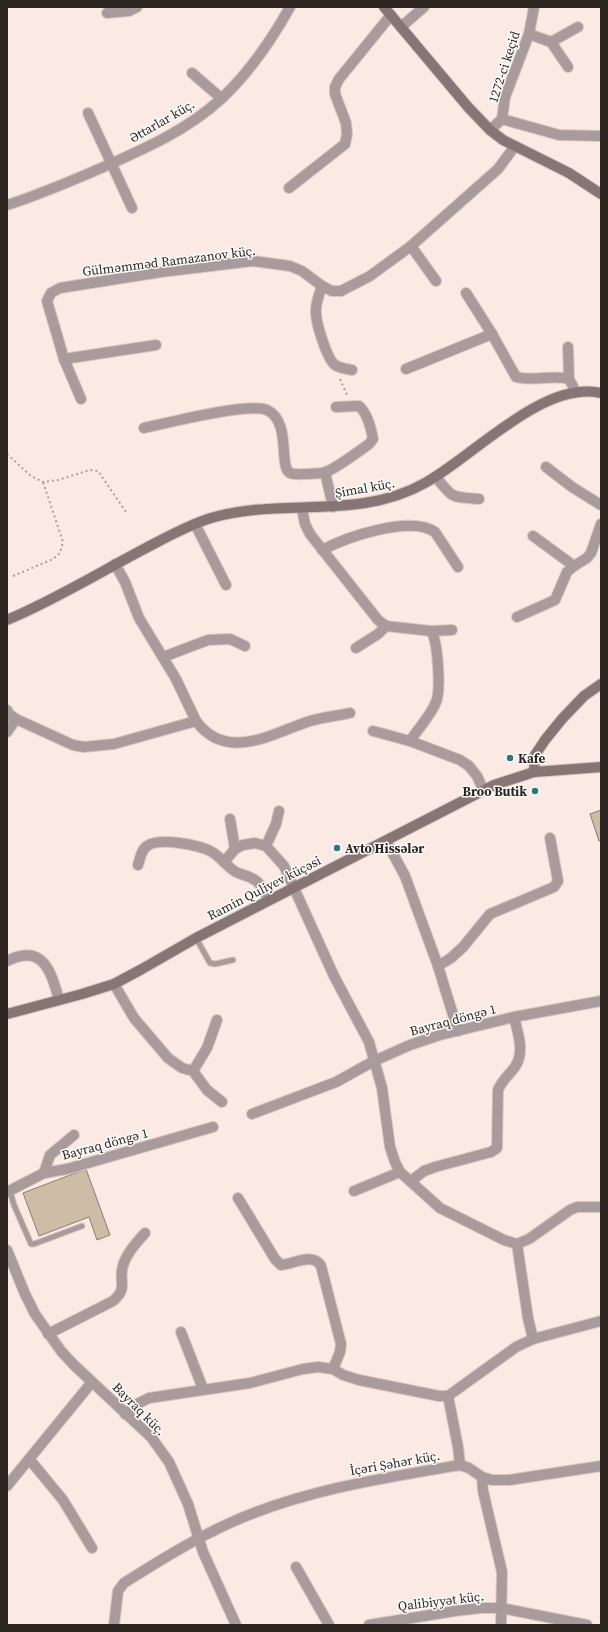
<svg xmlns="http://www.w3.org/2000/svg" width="608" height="1632" font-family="'Source Serif 4',serif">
	<rect width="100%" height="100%" fill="#fbeae3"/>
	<g fill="#cebda6" stroke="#8d7d68">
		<polygon points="601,810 601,840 599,841 590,814"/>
		<polygon points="86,1169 110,1235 97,1240 89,1217 39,1236 23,1193"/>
	</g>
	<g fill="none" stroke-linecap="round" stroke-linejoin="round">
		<g stroke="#d6c7c0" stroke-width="7">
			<g id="lane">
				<polyline points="196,938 210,963 215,964 233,960"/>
				<polyline points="10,1191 14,1205 31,1244 34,1244 82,1226"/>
			</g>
		</g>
		<g stroke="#d6c7c0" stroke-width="12">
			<g id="street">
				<polyline points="107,13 129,11 137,7"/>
				<polyline points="401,27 424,7"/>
				<polyline points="529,34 551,42 568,67"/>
				<polyline points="551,42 578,27"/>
				<polyline points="192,73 221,98"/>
				<polyline points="88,113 132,208"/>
				<polyline points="502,119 559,135 601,136"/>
				<polyline points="490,130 502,119 505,97 529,34 534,7"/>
				<polyline points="289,188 345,144 347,134 346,123 335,94 335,87 339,79 391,15"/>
				<path d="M7,205C36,196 64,184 92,172C137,152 184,133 221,99C250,72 271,41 290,7"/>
				<polyline points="411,246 436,281"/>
				<path d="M322,286C319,295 315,304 316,313C316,323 327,359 335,365C340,368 346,369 352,370"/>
				<path d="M466,293L492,334L516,377C534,382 552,374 569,379L576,392"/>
				<polyline points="568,347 569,379"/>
				<polyline points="64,359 156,345"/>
				<polyline points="406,369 492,334"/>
				<polyline points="81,399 64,359 47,301 51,293 60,288 161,272 253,261 290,266 302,271 322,286 332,291 341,291 370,276 411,246 498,169 515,146"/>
				<path d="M144,428C167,423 248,402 267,410C292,422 278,466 290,473C295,475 303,474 308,474C313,473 321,474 326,472C338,467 358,452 369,444L373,439C371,428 367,413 359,406L336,407"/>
				<polyline points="546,467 572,487 601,505"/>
				<polyline points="325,472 333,507"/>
				<path d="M436,477C453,499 452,497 479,499"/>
				<path d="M302,509L305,524L310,534L378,620L386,626L431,631C438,641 441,691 436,702C431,715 418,729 410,741"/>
				<polyline points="195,524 226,585"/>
				<polyline points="533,536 574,566"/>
				<path d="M322,550C347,537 410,515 435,532L458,567"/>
				<path d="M115,564L125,582L139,618L176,679L196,721C227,763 273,733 310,721C323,717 337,716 350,713"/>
				<polyline points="517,617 555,600 567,572 574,566 587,558 591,553 601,524"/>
				<polyline points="431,631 452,630"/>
				<polyline points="356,648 378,634 386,626"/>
				<polyline points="163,657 208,640 230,639 245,646"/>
				<polyline points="7,710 10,715 16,719 73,745 84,747 114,744 196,721"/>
				<polyline points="373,731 410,741 460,760 469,766 477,776 483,789"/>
				<polyline points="7,732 16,719"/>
				<polyline points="230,819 235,849"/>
				<polyline points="386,841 405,876 438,966 458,1031"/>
				<polyline points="266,846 276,824 279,811"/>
				<polyline points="224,862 235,849 243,845 255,843 266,846 284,866 334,976 369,1042 382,1088 390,1147 395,1162 400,1172 440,1208 504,1240 517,1244 528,1318 533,1339"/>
				<path d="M138,865C140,859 141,850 147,846C159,837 200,845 212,852C221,857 227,867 236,872C242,875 250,876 255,880C262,884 265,894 269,900"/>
				<path d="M7,961C43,943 51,971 59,1000"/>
				<polyline points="438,966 451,958 463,947 490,914 554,887 558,881 550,838"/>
				<polyline points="114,984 134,1018 168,1058 182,1068 193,1071 207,1090 222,1102"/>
				<polyline points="193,1071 207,1048 217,1020"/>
				<polyline points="252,1114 336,1082 374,1061 410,1045 440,1035 514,1017 601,1001"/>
				<polyline points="44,1173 50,1155 74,1135"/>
				<path d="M411,1181L424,1171L435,1167L491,1152L497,1148L498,1090C502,1080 509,1075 515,1067C525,1052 518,1033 514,1017"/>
				<polyline points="354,1191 400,1172"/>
				<polyline points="7,1192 44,1173 67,1169 213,1127"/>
				<path d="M238,1198L275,1259L281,1265C294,1264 313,1252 321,1266L341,1344L340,1352L333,1369"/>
				<polyline points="517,1244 529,1239 570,1210 577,1207 601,1207"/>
				<polyline points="7,1250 25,1294 35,1314 61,1351 74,1365 151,1437 169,1462 188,1504 203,1552 236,1625"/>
				<polyline points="181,1332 203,1389"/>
				<path d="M48,1334L113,1301C127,1289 120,1284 122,1270C124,1256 136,1243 145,1233"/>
				<polyline points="448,1396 458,1447 460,1465"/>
				<polyline points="125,1414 139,1403 149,1398 250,1383 303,1369 318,1367 333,1369 343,1375 359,1380 439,1396 448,1396 516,1347 533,1339 601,1321"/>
				<polyline points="30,1460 63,1500 92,1548"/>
				<polyline points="482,1477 483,1491 502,1572 501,1625"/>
				<polyline points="7,1486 92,1382"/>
				<polyline points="296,1567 329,1625"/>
				<path d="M114,1625L118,1591L124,1583C159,1561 194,1539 232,1522C304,1490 383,1478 460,1465L469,1468L482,1477L492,1480H509L601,1466"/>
				<polyline points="369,1625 455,1611 481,1608 501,1608 587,1625"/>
			</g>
		</g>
		<g stroke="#d6c7c0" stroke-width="12">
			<g id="secondary">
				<polyline points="384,7 468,107 490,130 503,140 569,173 601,194"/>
				<path d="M7,620C55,600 100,572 146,548C167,537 188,525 211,518C282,497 358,521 425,483C474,456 543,380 601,393"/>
				<polyline points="534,772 535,755 545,740 562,719 584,696 601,684"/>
				<polyline points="7,1014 82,994 114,984 142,969 196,938 494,785 534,772 601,767"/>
			</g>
		</g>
		<g stroke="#ad9f98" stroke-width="2" stroke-dasharray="2 3" stroke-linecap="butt">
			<polyline points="340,379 347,395"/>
			<polyline points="7,454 31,476 43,482 58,480 90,470 98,471 126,512"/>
			<polyline points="13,576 53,559 60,553 63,542 43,482"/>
		</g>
		<use href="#lane" stroke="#a99b9c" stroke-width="5"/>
		<use href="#street" stroke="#a99b9c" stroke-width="10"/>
		<use href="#secondary" stroke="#877475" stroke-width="10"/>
	</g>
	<g fill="#2e7879" stroke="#fbfbfb" stroke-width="1.5">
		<circle cx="510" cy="758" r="4"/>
		<circle cx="535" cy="791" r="4"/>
		<circle cx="337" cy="848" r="4"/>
	</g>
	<g text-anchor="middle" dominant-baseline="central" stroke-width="3" stroke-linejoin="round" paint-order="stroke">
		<g font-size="13" fill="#2f2520" stroke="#fbfbfb">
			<text transform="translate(504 67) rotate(-72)">1272-ci keçid</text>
			<text transform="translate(162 121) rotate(-30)">Əttarlar küç.</text>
			<text transform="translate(169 261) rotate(-7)">Gülməmməd Ramazanov küç.</text>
			<text transform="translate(365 488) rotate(-10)">Şimal küç.</text>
			<text transform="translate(264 888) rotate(-27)">Ramin Quliyev küçəsi</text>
			<text transform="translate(453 1020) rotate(-15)">Bayraq döngə 1</text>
			<text transform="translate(105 1144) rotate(-15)">Bayraq döngə 1</text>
			<text transform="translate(139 1409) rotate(45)">Bayraq küç.</text>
			<text transform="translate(395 1463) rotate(-10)">İçəri Şəhər küç.</text>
			<text transform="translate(441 1601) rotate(-7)">Qalibiyyət küç.</text>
		</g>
		<g font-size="13" font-weight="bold" fill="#2f2520" stroke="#fbfbfb" text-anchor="start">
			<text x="518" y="758">Kafe</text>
			<text x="527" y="791" text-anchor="end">Broo Butik</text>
			<text x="345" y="848">Avto Hissələr</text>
		</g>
	</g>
	<rect width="608" height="1632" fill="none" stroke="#2f2520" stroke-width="16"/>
</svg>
